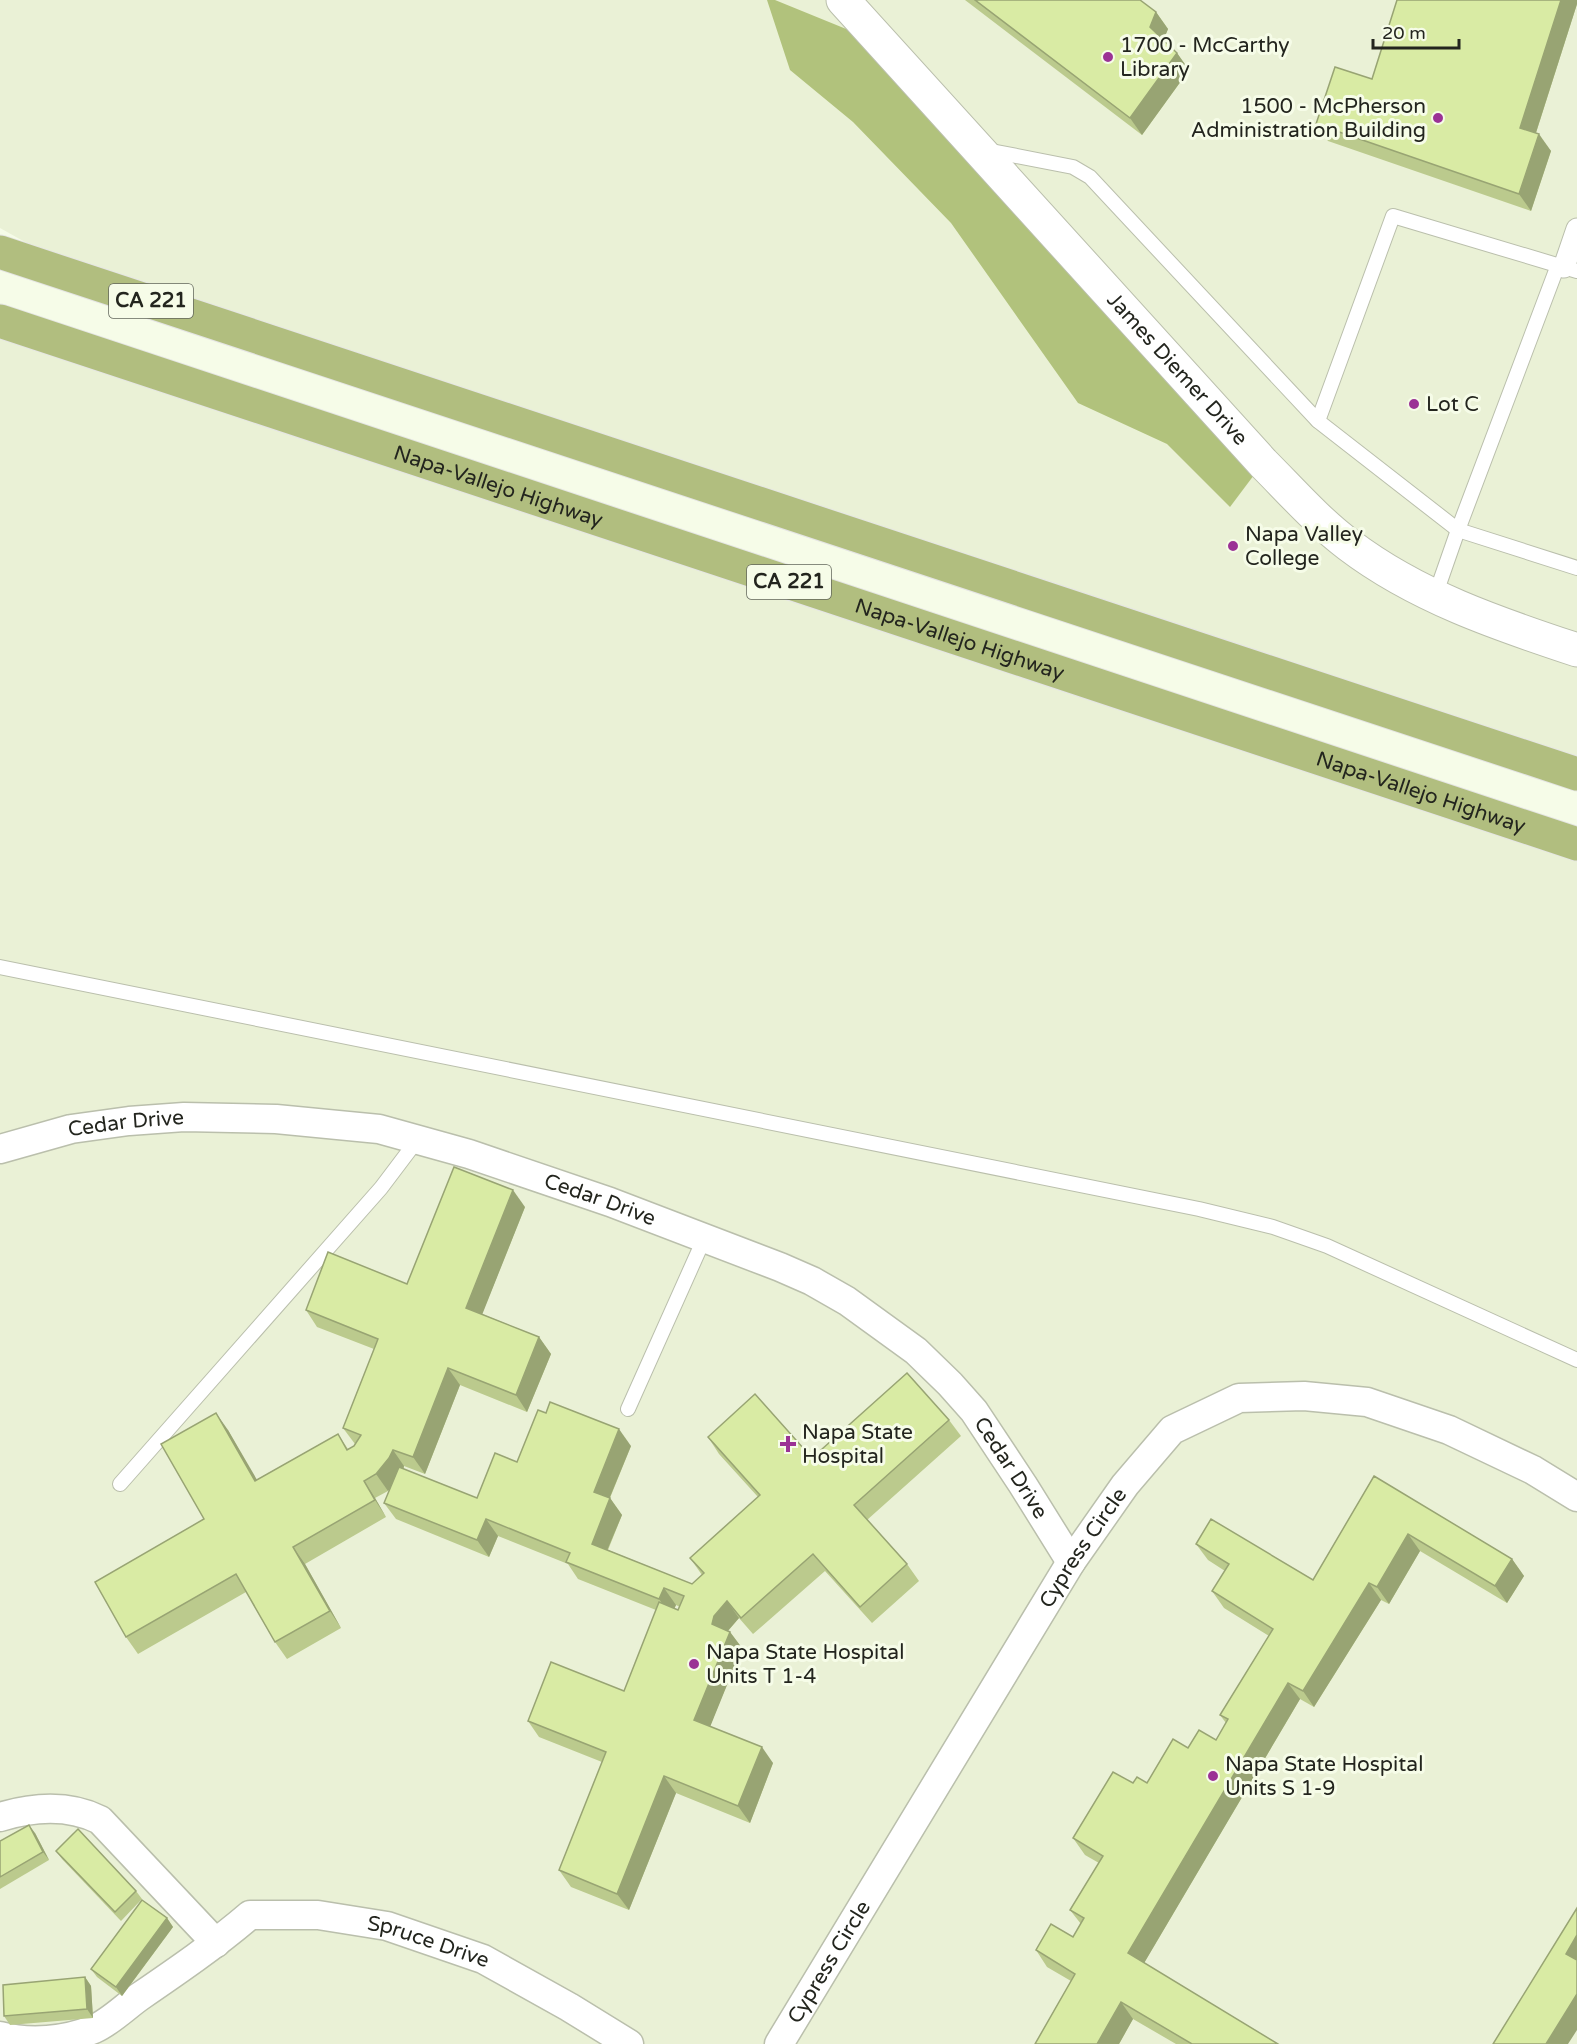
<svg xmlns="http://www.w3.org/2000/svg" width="1577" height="2044" font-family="'Varela Round',sans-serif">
	<rect width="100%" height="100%" fill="#f6fce8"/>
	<g fill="#eaf1d6">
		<polygon points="0,0 1577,0 1577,774 100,284 0,228"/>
		<polygon points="0,321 1577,844 1577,2044 0,2044"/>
	</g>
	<polygon fill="#b1c27c" points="767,0 775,0 883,44 1263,463 1230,507 1167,444 1078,403 951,223 853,122 790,70"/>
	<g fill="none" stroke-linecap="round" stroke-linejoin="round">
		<g stroke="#babfac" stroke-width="16">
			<g id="service">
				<polyline points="986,150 1073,167 1090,177 1318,421"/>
				<polyline points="1577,271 1393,216 1318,421 1458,530 1577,568"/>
				<polyline points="1435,596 1458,530 1558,265"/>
				<polyline points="0,967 1199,1209 1273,1227 1327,1246 1577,1360"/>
				<polyline points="628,1409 704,1239"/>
				<polyline points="120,1484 381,1188 418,1139"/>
			</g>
		</g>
		<g stroke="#babfac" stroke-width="23">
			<polyline id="pedestrian" points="1564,267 1577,229"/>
		</g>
		<g stroke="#babfac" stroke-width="31">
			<g id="minor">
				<path id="s1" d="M0,1149L71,1129L129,1121L184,1117L276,1119L379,1129L469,1154L610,1202L780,1267L812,1281L847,1301L916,1351L950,1384L974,1411L1023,1485L1071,1562"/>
				<path d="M0,1817C33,1807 68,1804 100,1820L216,1943"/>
				<path id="s2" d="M0,2036C30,2044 65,2041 94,2029C110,2022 125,2007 139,1997C177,1971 215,1945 250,1915H318L387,1926L483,1959L569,2007L629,2044"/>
				<path id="s3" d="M779,2044L1071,1562L1125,1485L1172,1430L1239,1398L1304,1396L1367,1402L1449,1430L1533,1470L1577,1497"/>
			</g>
		</g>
		<g stroke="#babfac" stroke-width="35">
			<g id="tertiary">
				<path id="s4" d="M843,0L1263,463C1291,491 1317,521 1349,545C1416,596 1498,624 1577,650"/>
			</g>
		</g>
		<g stroke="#e5e5e4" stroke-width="35">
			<g id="primary">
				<polyline points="0,252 1577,774"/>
				<path id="s5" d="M0,321L1577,844"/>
			</g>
		</g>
		<use href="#service" stroke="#fff" stroke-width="14"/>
		<use href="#pedestrian" stroke="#fff" stroke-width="21"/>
		<use href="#minor" stroke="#fff" stroke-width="28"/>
		<use href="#tertiary" stroke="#fff" stroke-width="33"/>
		<use href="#primary" stroke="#b1be7f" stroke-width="33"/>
	</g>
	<g fill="#bbca8d" fill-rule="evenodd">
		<polygon points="965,0 1140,0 1156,12 1168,29 1163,40 1177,53 1189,70 1142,135"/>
		<polygon points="1577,4 1536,133 1551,151 1531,211 1328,141 1316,124 1372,79"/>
		<path d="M525,1207L482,1314L539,1337L551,1354L527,1412L460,1385L425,1474L404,1466V1469L477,1498L517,1462L631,1446L610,1498L622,1515L608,1550L692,1584L702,1575L690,1558L758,1497L719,1454L708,1437L812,1458L949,1420L961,1436L867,1520L907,1564L919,1581L872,1623L825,1571L753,1634L739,1618L728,1631L730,1632L742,1648L710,1726L773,1763L750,1823L676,1793L629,1910L571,1887L559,1870L602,1762L539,1737L528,1721L624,1691L656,1610L578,1579L568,1564L498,1536L489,1557L396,1519L384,1503L390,1488L388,1491L375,1498L386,1517L305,1564L341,1628L287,1659L275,1642L246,1592L138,1654L126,1637L204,1519L228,1430L256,1480L338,1434L348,1449L354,1446L355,1444L343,1428L374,1349L317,1327L306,1310L407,1284ZM676,1605L680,1607L678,1610L674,1609Z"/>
		<polygon points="1374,1476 1512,1559 1524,1576 1507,1603 1420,1551 1389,1604 1381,1600 1314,1707 1300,1699 1144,1963 1278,2044 1176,2044 1133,2019 1119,2044 1035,2044 1071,1981 1047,1967 1036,1950 1073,1937 1081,1924 1070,1910 1099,1863 1085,1855 1073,1838 1133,1783 1147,1783 1188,1748 1216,1740 1226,1723 1220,1715 1269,1636 1224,1608 1212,1591 1225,1571 1208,1560 1196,1544 1313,1580"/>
		<polygon points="35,1833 49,1860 0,1889 0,1841"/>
		<polygon points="56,1851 136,1891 142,1899 121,1921 62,1859"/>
		<polygon points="167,1918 173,1927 122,1996 97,1977 91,1969"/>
		<polygon points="85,1977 91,1986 93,2018 10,2025 4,2016"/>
	</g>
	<g fill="#98a473">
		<polygon points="1561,0 1577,0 1577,4 1532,145 1520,128"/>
		<polygon points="1156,12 1168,29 1162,44 1150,27"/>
		<polygon points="1177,53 1189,70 1142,135 1130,118"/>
		<polygon points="1539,134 1551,151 1531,211 1519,194"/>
		<polygon points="513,1190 525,1207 478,1325 466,1308"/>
		<polygon points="539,1337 551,1354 527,1412 516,1395"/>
		<polygon points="448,1368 460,1385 425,1474 413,1457"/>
		<polygon points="216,1413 228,1430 267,1497 255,1481"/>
		<polygon points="619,1429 631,1446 605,1509 594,1492"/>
		<polygon points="393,1450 404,1466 401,1475 388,1491 376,1474"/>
		<polygon points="364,1481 375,1498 386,1517 375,1500"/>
		<polygon points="610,1498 622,1515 603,1560 592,1544"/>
		<polygon points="486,1519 498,1536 489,1557 477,1540"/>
		<polygon points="1408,1534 1420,1551 1389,1604 1377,1587"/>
		<polygon points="293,1547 305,1564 341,1628 330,1611"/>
		<polygon points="1512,1559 1524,1576 1507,1603 1495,1586"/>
		<polygon points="1369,1583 1381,1600 1314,1707 1303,1691"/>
		<polygon points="664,1588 676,1605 671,1616 659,1599"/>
		<polygon points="727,1601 739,1618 726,1633 712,1624 714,1616"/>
		<polygon points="730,1632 742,1648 706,1737 694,1720"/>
		<polygon points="1288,1683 1300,1699 1140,1970 1128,1953"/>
		<polygon points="762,1747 773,1763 750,1823 738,1806"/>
		<polygon points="664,1776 676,1793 629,1910 617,1894"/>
		<polygon points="29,1825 35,1833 49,1860 43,1852"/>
		<polygon points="167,1918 173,1927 122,1996 116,1987"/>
		<polygon points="1577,1935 1577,1970 1566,1954"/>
		<polygon points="85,1977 91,1986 93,2018 87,2009"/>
		<polygon points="1577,1994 1577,2030 1568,2044 1546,2044"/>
		<polygon points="1121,2002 1133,2019 1119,2044 1097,2044"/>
	</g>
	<g fill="#d9eba4" stroke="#98a473" stroke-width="1.5">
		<polygon points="975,0 1140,0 1156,12 1150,27 1177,53 1130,118"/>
		<polygon points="1397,0 1561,0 1520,128 1539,134 1519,194 1316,124 1335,67 1372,79"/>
		<polygon points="454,1167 513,1190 466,1308 539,1337 516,1395 448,1368 413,1457 393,1450 389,1458 376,1474 364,1481 375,1500 293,1547 330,1611 275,1642 236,1574 126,1637 95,1582 204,1519 161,1444 216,1413 255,1481 338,1434 347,1450 354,1446 361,1435 343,1428 378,1339 306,1310 328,1252 407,1284"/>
		<polygon points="907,1373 949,1420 854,1505 907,1564 860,1607 813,1554 741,1618 727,1601 714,1616 712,1624 730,1632 694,1720 762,1747 738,1806 664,1776 617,1894 559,1870 606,1752 528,1721 551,1662 624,1691 659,1602 678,1610 684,1596 664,1588 659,1599 566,1562 570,1553 486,1519 477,1540 384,1503 399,1467 477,1498 495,1453 517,1462 538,1410 546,1413 550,1402 619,1429 594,1492 610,1498 592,1544 692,1584 704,1573 690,1558 760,1495 708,1437 755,1394 812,1458"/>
		<polygon points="1374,1476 1512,1559 1495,1586 1408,1534 1377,1587 1369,1583 1303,1691 1288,1683 1128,1953 1278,2044 1192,2044 1121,2002 1097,2044 1035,2044 1075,1974 1036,1950 1051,1924 1073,1937 1084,1918 1070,1910 1103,1856 1073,1838 1113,1772 1133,1783 1137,1777 1147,1783 1173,1739 1188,1748 1199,1730 1216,1740 1228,1719 1220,1715 1273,1629 1212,1591 1229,1564 1196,1544 1211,1519 1313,1580"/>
		<polygon points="29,1825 43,1852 0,1877 0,1841"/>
		<polygon points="78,1829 136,1891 115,1912 56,1851"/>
		<polygon points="142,1900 167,1918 116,1987 91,1969"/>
		<polygon points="1577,1908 1577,1935 1566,1954 1577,1960 1577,1994 1546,2044 1493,2044"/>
		<polygon points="85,1977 87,2009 4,2016 3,1985"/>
	</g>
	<g fill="#9b3295" stroke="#f6fce8" stroke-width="2">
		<circle cx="1108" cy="57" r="6"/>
		<circle cx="1438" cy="118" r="6"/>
		<circle cx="1414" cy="404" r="6"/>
		<circle cx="1233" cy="546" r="6"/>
		<path d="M785 1435h6v6h6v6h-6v6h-6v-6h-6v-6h6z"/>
		<circle cx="694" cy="1664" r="6"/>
		<circle cx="1213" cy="1776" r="6"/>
	</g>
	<g text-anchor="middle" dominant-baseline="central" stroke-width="6" stroke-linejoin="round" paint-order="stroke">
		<g fill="#f6fce8" stroke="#62665b" stroke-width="1.5">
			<rect x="109" y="284" width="84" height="34" rx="4.5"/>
			<rect x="747" y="565" width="84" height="34" rx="4.5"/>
		</g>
		<g font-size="20" font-weight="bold" fill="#23251e">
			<text x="151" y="301">CA 221</text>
			<text x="789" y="582">CA 221</text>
		</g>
		<g font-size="21" fill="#23251e" stroke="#f6fce8" text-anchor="start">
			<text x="1120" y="45">1700 - McCarthy<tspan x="1120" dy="24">Library</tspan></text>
			<text x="1426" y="106" text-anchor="end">1500 - McPherson<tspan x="1426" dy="24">Administration Building</tspan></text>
			<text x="1426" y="404">Lot C</text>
			<text x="1245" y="534">Napa Valley<tspan x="1245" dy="24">College</tspan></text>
			<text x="802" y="1432">Napa State<tspan x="802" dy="24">Hospital</tspan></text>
			<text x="706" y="1652">Napa State Hospital<tspan x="706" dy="24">Units T 1-4</tspan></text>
			<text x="1225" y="1764">Napa State Hospital<tspan x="1225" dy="24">Units S 1-9</tspan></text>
		</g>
		<g font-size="21" fill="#23251e" stroke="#f6fce8">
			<text stroke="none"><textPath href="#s4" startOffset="498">James Diemer Drive</textPath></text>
			<text stroke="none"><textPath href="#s5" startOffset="525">Napa-Vallejo Highway</textPath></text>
			<text stroke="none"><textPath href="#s5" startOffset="1011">Napa-Vallejo Highway</textPath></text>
			<text stroke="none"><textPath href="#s5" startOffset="1497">Napa-Vallejo Highway</textPath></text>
			<text stroke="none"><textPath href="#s1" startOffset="129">Cedar Drive</textPath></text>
			<text stroke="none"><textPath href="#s1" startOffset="615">Cedar Drive</textPath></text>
			<text stroke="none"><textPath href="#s1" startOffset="1119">Cedar Drive</textPath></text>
			<text stroke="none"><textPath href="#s3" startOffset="582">Cypress Circle</textPath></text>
			<text stroke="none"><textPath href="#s2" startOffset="471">Spruce Drive</textPath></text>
			<text stroke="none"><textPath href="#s3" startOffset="96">Cypress Circle</textPath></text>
		</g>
	</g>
	<path d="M1373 39v9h86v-9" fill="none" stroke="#23251e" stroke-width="3"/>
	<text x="1382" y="39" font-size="18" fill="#23251e" stroke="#f6fce8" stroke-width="4.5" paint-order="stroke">20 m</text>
</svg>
